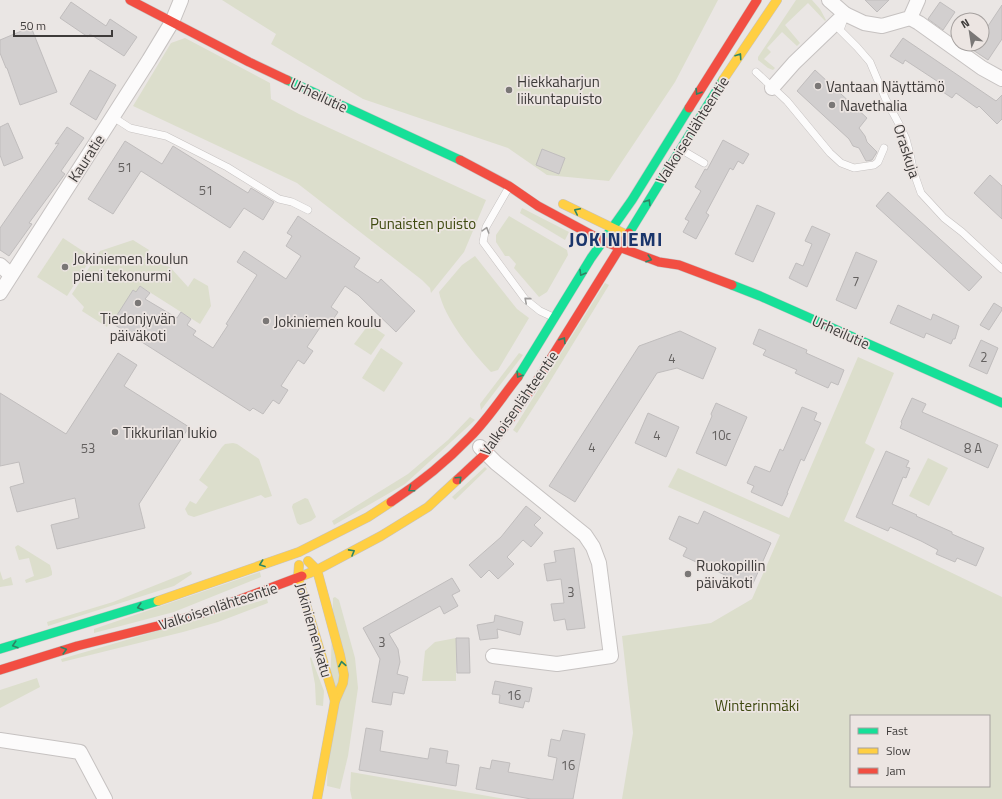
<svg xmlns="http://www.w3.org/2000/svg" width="1002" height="799" font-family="'Titillium Web',sans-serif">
	<rect width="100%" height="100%" fill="#eae6e4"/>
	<g fill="#dcdecc" fill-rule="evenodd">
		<polygon points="222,0 718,0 675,82 609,181 547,175 508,148 363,99 271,44 276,34"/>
		<polygon points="796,0 812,0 820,9 826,20 825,21 808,3 785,25 800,43 797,46 782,32 767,48 771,52 764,59 775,68 773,70 768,68 758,60 758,57"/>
		<polygon points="185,38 270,83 271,99 299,114 486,200 464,252 431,293 430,288 422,280 297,183 133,106 171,43"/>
		<polygon points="522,208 569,232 565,240 520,213"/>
		<polygon points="509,216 567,250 568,255 547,292 539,297 514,268 516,264 509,256 505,256 496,242 496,235"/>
		<polygon points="63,238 92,257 67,296 37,277"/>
		<polygon points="133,240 149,250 144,259 170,267 188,287 194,278 208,286 211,306 200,324 140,286 136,292 133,291 115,319 111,317 107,327 82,311 84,307 72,294 100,251"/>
		<path d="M475,256L517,309L529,318L498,370L491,372C473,353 444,318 439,292L462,265Z"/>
		<polygon points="605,283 609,285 546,388 517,433 513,430"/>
		<polygon points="369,324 385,335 371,355 354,344"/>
		<polygon points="381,348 403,363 384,392 362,378"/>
		<polygon points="519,353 523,355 481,410 480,404"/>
		<path d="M858,357L894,373L865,443L875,449L844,521L1002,597V799H622L633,733L622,636L711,623L752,599L780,535L668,487L678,468L789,518ZM851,716H989V786H851Z"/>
		<polygon points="470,417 475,420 405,484 334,525 332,521 408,474 448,440"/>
		<polygon points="233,443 237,444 259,459 272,496 265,498 261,495 194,517 188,515 185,509 190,501 196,504 208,487 199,480 222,447 225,444"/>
		<polygon points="928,458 948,468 929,506 909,496"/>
		<polygon points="485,467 487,469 455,500 452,497"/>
		<polygon points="305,498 308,499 316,517 311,521 300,525 297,523 292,507 293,504"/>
		<polygon points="18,545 50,565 52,572 52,575 48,577 26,583 25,580 34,576 29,558 19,560 15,547"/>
		<polygon points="0,571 3,580 11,577 13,585 0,587"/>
		<polygon points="191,571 192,574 174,586 48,626 47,622 113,602"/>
		<polygon points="260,572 261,577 174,612 94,633 94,629"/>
		<polygon points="335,597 339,600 355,658 358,688 348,756 340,789 327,786 333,598"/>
		<polygon points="267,599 268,603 218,622 183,632 62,662 61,659"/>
		<polygon points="456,638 456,681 422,681 425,651 435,642"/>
		<polygon points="311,657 324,691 323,706 316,705 315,684 310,658"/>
		<polygon points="37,678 40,687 0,708 0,690"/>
		<polygon points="351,772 505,799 352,799 350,790"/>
	</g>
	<g fill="#d2cfcf" stroke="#c0bdbd">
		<polygon points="865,0 889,0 877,12"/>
		<polygon points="71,2 106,26 110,19 137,37 124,56 90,34 88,37 60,18"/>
		<polygon points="940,2 955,12 943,30 928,19"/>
		<polygon points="1002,5 1002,39 988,60 964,44 982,44 982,35"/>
		<polygon points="31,27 57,92 20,105 7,68 6,68 0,53 0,40"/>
		<polygon points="903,38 996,101 1002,95 1002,119 997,124 979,106 977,108 956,93 952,98 937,88 940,83 905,60 903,64 890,56"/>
		<polygon points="90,70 116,85 96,120 70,104"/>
		<polygon points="815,70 867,118 859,128 865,136 867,142 877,152 872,160 866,161 859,148 853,146 849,139 797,91"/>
		<polygon points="8,123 23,158 4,166 0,155 0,127"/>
		<polygon points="67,127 84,138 61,171 65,174 29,223 32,224 9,256 0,250 0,228 59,143 55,144"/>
		<polygon points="723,140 749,154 743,164 738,161 733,170 730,168 706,213 709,215 696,239 683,232 689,221 685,219 701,191 695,187 705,169 707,170"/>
		<polygon points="125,141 162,164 173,146 248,193 251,188 274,202 263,220 244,208 230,228 141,171 113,214 88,199"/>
		<polygon points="542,149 565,158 559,174 536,165"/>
		<polygon points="990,175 1002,186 1002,219 974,193"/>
		<polygon points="888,192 982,277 969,291 876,206"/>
		<polygon points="757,205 775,213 753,262 735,254"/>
		<polygon points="298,216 360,258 354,267 378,283 381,279 415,311 396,332 358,295 345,286 331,307 338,312 330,324 325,320 307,347 313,351 304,364 298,360 281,386 288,390 279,404 273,400 263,414 253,408 250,411 112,323 133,290 136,292 140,286 150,293 145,299 177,318 181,312 191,319 187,325 196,331 193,335 213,348 228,325 226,324 257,275 237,262 244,251 286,279 301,256 286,246 292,236 287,233"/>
		<polygon points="812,226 830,234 807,287 789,278 796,263 803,266 812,244 805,241"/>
		<polygon points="856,252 877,261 856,309 836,300"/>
		<polygon points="994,303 1002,308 1002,310 989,330 980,325"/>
		<polygon points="898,305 931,320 933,314 959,326 955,339 953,339 951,344 926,333 924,338 890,323"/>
		<polygon points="759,329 807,350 806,353 844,370 838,385 831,382 828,388 795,373 797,370 763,355 766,350 753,344"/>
		<polygon points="680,331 716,348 703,379 677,368 657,373 575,502 549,486 639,346"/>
		<polygon points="981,340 998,348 987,374 969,366"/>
		<polygon points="118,353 137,365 124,386 189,427 139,504 145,528 57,549 51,525 79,518 75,498 17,512 10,487 24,483 19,462 0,466 0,393 66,434"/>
		<polygon points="912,398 926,404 922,412 998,445 988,468 900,428 902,423 901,422"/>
		<polygon points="716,403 747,417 726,466 696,453 712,416 711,414"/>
		<polygon points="802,407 817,413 814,420 821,423 804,461 801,459 787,493 788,493 782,506 751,492 754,486 747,483 755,466 770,472 780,449 783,451"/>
		<polygon points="648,413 679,427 666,457 635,443"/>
		<polygon points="886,451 909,461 906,467 910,468 906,478 903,477 892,504 917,515 916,516 952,532 952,534 984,548 976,566 957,558 955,562 936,554 938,550 921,541 890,527 888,531 856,517"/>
		<polygon points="526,506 541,518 534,525 543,533 531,547 523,540 507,557 514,564 498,579 489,570 481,578 469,565 501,537"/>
		<polygon points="704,511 771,543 751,588 735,581 736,580 683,556 687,548 669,539 679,516 698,524"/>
		<polygon points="574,548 585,628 567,630 565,619 554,621 551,604 564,603 561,579 547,581 544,564 556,562 554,551"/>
		<polygon points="452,578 460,591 452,595 458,606 444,614 440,606 389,634 398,649 400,662 397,674 408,677 404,694 393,692 391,705 372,702 380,659 363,628"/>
		<polygon points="495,615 523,622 520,635 497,629 498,638 480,640 477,625 494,622"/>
		<polygon points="456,638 469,638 470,673 457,673"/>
		<polygon points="495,681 532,688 529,702 525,701 523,708 499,703 500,695 492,694"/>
		<polygon points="366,728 383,731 380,751 428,759 430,748 448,751 446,763 459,765 456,786 359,770"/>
		<polygon points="563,730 585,734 573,799 531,799 476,789 480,767 490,769 492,760 510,763 508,772 553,780 557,758 548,756 551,739 560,741"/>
	</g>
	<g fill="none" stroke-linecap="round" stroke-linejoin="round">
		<g stroke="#c6c2c1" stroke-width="8">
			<g id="lane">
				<polyline points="844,19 840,30 857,47 870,62 886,100 899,124 906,139 910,154 914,173 921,193 944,218 962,232 1002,269"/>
				<polyline points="756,72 787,101 830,153 841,163 854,168 874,165 878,162 884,148"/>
				<polyline points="113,117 130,128 166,136 227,167 279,199 292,202 308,210"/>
				<polyline points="682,150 704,163"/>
				<polyline points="509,187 486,227 483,242 525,299 540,311 553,317"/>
			</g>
		</g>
		<g stroke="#c6c2c1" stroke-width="16">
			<g id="street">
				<polyline points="845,14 864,23 882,26 910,18 918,0"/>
				<polyline points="910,18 919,23 982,68 1002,79"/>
				<polyline points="772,88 794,63 845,14 829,0"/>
				<polyline points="0,265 11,275"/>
				<polyline points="0,293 149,60 172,22 181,0"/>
				<polyline points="480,447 496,463 585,535 593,547 599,563 611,656 557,664 493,656"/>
				<polyline points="0,740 80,752 105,799"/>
			</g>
		</g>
		<g stroke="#c6c2c1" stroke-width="10">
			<g id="fast">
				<polyline points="287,80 460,160"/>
				<polyline points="629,233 723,80"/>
				<polyline points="732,285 760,296 1002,403"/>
				<polyline points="518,377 591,258 632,200 689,108"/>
				<polyline points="0,649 158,601"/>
			</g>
		</g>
		<g stroke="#c6c2c1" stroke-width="10">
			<g id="slow">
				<polyline points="723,80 777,0"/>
				<polyline points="563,204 625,234"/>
				<polyline points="308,561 317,570 340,655 344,675 343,683 335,701 317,799"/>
				<polyline points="299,565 298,578 335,701"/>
				<polyline points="302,576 317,570 381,536 428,507 457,480"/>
				<polyline points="158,601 299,552 368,517 391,502"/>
			</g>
		</g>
		<g stroke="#c6c2c1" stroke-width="10">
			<g id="jam">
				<polyline points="130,0 249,62 287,80"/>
				<polyline points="689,108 757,0"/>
				<polyline points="460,160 509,186 538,206 603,241 659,262 679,265 732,285"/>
				<polyline points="457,480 486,453 535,384 629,233"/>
				<path d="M391,502C420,483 446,462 470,437C488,419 502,397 518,377"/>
				<polyline points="0,670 77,646 157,626 206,612 302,576"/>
			</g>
		</g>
		<use href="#lane" stroke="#fcfbfb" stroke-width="7"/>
		<use href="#street" stroke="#fcfbfb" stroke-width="14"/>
		<use href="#fast" stroke="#16e098" stroke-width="9"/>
		<use href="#slow" stroke="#ffcf43" stroke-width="9"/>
		<use href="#jam" stroke="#f24e42" stroke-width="9"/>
	</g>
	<defs><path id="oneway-chevron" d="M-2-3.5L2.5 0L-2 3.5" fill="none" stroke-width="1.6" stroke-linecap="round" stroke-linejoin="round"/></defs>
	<g stroke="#2c8564">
		<use href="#oneway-chevron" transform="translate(739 56) rotate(-56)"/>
		<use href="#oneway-chevron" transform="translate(698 92) rotate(122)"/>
		<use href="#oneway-chevron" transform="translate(648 202) rotate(-58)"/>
		<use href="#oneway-chevron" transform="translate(577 211) rotate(-154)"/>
		<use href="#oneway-chevron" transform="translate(649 259) rotate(18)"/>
		<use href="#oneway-chevron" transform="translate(582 273) rotate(121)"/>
		<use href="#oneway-chevron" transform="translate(563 340) rotate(-58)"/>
		<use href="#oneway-chevron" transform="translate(519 375) rotate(124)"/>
		<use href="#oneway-chevron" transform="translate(459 479) rotate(-43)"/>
		<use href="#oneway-chevron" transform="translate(411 489) rotate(145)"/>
		<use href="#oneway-chevron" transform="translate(352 552) rotate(-29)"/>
		<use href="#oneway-chevron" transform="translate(262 564) rotate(160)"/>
		<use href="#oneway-chevron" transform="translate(140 607) rotate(163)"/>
		<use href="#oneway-chevron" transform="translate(15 645) rotate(163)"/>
		<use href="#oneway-chevron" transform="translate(64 650) rotate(-17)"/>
		<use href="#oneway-chevron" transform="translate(342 664) rotate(-100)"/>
	</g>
	<g stroke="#9d9b9a">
		<use href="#oneway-chevron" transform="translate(486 230) rotate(-73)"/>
		<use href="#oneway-chevron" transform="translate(527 300) rotate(-139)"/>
	</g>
	<g fill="#7a7776" stroke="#ece5e2" stroke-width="1.5">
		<circle cx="818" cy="86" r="4"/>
		<circle cx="509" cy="90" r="4"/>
		<circle cx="832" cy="105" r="4"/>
		<circle cx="65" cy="267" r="4"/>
		<circle cx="138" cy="303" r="4"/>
		<circle cx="266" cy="321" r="4"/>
		<circle cx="115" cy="432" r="4"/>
		<circle cx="688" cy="574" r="4"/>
	</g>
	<g text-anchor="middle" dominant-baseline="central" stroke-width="3.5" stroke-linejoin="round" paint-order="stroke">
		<g font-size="13" fill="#63605f">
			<text x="125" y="167">51</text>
			<text x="206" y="190">51</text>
			<text x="856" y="281">7</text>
			<text x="984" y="357">2</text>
			<text x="672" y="358">4</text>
			<text x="657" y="435">4</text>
			<text x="721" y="435">10c</text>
			<text x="592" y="447">4</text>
			<text x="88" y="448">53</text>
			<text x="973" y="448">8 A</text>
			<text x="571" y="592">3</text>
			<text x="382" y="642">3</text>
			<text x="514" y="695">16</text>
			<text x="568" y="765">16</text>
		</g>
		<g font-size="15" fill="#3e3b3a" stroke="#ece5e2" text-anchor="start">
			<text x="517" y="81">Hiekkaharjun<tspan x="517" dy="17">liikuntapuisto</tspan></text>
			<text x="826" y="86">Vantaan Näyttämö</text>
			<text x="840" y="105">Navethalia</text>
			<text x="73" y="258">Jokiniemen koulun<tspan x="73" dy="17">pieni tekonurmi</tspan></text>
			<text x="138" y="318" text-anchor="middle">Tiedonjyvän<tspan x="138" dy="17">päiväkoti</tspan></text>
			<text x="274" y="321">Jokiniemen koulu</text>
			<text x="123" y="432">Tikkurilan lukio</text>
			<text x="696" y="565">Ruokopillin<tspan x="696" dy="17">päiväkoti</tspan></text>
		</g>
		<g font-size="15" fill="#3e3b3a" stroke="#ece5e2">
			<text transform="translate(319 95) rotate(25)">Urheilutie</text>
			<text transform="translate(692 130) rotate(-58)">Valkoisenlähteentie</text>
			<text transform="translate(907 151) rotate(72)">Oraskuja</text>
			<text transform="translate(86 158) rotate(-57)">Kauratie</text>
			<text transform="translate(841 332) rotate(24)">Urheilutie</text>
			<text transform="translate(519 403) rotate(-55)">Valkoisenlähteentie</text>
			<text transform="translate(218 606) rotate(-18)">Valkoisenlähteentie</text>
			<text transform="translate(314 630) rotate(74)">Jokiniemenkatu</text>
		</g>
		<g font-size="15" fill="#3e490f" stroke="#ece5e2">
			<text x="423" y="223">Punaisten puisto</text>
			<text x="757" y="705">Winterinmäki</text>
		</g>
		<g font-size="19" font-weight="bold" letter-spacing="1" fill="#1a356b" stroke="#ece5e2">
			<text x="616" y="238">JOKINIEMI</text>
		</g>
	</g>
	<rect x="850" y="715" width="140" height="72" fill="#ece5e2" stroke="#a6a19f"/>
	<rect x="858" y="728" width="20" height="6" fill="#16e098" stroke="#a6a19f"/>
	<text x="886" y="735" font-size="12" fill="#3e3b3a">Fast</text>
	<rect x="858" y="748" width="20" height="6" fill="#ffcf43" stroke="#a6a19f"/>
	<text x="886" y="755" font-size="12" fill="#3e3b3a">Slow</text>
	<rect x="858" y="768" width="20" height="6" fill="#f24e42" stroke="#a6a19f"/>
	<text x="886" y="775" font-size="12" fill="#3e3b3a">Jam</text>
	<g transform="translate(970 32) rotate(330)"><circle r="19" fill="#ece5e2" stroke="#a6a19f"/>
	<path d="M0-3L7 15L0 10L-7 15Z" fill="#7a7776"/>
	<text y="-6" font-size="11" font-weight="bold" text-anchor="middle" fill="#3e3b3a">N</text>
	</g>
	<path d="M14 30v6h98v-6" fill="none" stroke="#3e3b3a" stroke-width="2"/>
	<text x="20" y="30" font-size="12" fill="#3e3b3a" stroke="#ece5e2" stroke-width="3" paint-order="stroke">50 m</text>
</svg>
